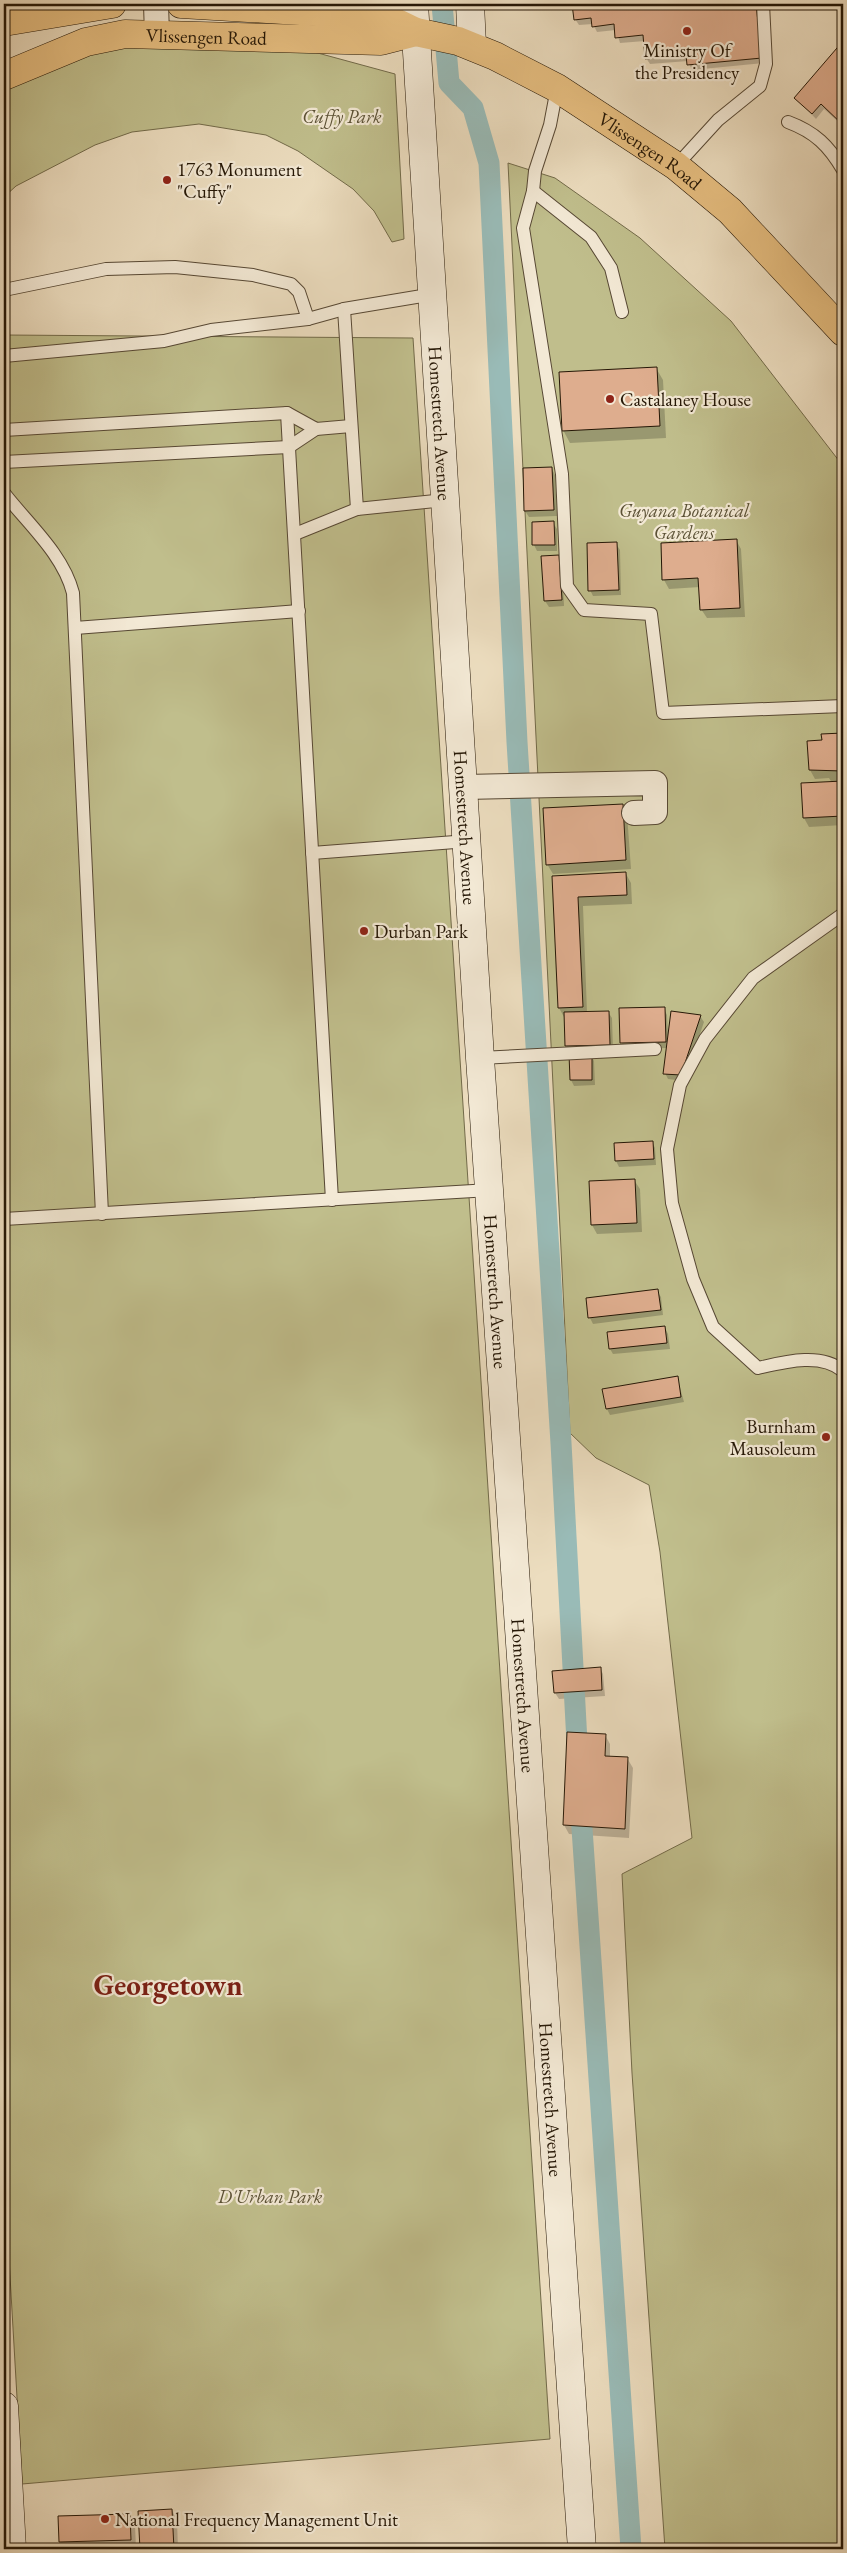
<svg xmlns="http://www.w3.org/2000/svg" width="847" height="2553" font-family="'EB Garamond',serif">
	<rect width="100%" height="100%" fill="#ecddbf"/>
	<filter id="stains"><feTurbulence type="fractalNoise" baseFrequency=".004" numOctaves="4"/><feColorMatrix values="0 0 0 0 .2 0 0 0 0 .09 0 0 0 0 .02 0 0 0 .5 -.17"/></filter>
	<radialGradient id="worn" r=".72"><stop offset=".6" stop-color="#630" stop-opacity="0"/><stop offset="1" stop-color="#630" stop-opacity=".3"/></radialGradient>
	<g fill="#c0be8c" stroke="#726a49">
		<polygon points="138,38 292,46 395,74 404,239 392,242 374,211 353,189 298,151 266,135 199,124 132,132 95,145 16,186 4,197 4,87 23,77"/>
		<polygon points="508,163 555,178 640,238 731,321 843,466 843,2549 665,2549 632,2073 622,1874 692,1838 660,1552 649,1485 596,1458 570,1433"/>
		<polygon points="4,335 413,338 550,2439 22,2484 4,2172"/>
	</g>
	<g fill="#0003">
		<polygon points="574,4 758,4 764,63 692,70 688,61 650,64 646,58 645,41 620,43 616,30 597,32 593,24 579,25 575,19"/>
		<polygon points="843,43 843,126 824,109 816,119 796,98"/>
		<polygon points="843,130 843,145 837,137"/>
		<polygon points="656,368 663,380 666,438 570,443 563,430"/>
		<polygon points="552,469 555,475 557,516 529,517 525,511"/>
		<polygon points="533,523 553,523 557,529 557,551 537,551 534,545"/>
		<polygon points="736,540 741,549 745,617 707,618 701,609 700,587 669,589 664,580"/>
		<polygon points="616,544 620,550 621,595 593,596 590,590"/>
		<polygon points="558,556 562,562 564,606 549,607 545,601 543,557"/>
		<polygon points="843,734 843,825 809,827 804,818 802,785 832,783 829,778 815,779 810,770 823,741 823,735"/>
		<polygon points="622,805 627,814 631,869 553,874 547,864"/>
		<polygon points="626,874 631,883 632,904 583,906 587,1012 608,1012 612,1018 613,1050 570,1052 566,1046 564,1017 559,1008 553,877"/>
		<polygon points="664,1009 667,1015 668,1032 700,1016 704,1022 684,1081 668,1079 665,1073 668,1048 625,1049 622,1043"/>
		<polygon points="591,1055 594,1061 595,1085 574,1086 571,1080"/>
		<polygon points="652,1142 655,1148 656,1165 619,1167 616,1161"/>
		<polygon points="634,1180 640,1189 642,1232 597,1234 592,1225"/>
		<polygon points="657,1291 661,1297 663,1315 593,1324 590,1318 587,1299"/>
		<polygon points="665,1328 668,1334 670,1349 613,1354 610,1349"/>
		<polygon points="677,1377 684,1402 610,1415 607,1409 604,1390"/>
		<polygon points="600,1668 603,1674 605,1696 559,1699 555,1693 554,1672"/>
		<polygon points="569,1733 605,1735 610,1744 610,1758 627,1758 633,1768 629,1838 569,1834 564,1825"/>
		<polygon points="172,2510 177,2520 178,2549 142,2549 140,2512"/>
		<polygon points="130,2515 135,2524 136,2549 65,2549 60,2542"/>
	</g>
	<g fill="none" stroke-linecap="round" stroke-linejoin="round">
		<g stroke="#99bbb7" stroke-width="21">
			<polyline points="442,4 449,83 473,108 489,163 517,742 561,1443 578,1761"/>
			<polyline points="580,1799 631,2549"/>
		</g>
	</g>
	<g fill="#dead8e" stroke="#251706">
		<polygon points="572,4 756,4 762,58 687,65 686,55 645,59 643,35 615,38 614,24 592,27 591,18 574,20"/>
		<polygon points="843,41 843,80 841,83 843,85 843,125 821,104 812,114 794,98"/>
		<polygon points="657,367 660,426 562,431 559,372"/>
		<polygon points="552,467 554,510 524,511 523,468"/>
		<polygon points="554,521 555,545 532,545 532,522"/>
		<polygon points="737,539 740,608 700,610 698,578 662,580 661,543"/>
		<polygon points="617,542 619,590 588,591 587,543"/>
		<polygon points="559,555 562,600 544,601 541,556"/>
		<polygon points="843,733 843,771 809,770 807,741 822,740 821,734"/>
		<polygon points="843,781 843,816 803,818 801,783"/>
		<polygon points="623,804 626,860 546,865 543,808"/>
		<polygon points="626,872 627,895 578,897 583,1007 558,1008 552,876"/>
		<polygon points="665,1007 666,1042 620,1043 619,1008"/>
		<polygon points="609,1011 610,1045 565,1046 564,1012"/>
		<polygon points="671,1011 701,1015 681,1075 663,1074"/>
		<polygon points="569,1054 592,1054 592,1080 570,1080"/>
		<polygon points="653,1141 654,1159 615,1161 614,1143"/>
		<polygon points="635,1179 637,1223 591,1225 589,1181"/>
		<polygon points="658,1289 661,1310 588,1318 586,1298"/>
		<polygon points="665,1326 667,1343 609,1349 607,1332"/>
		<polygon points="678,1376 681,1397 606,1409 602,1389"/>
		<polygon points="601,1667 602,1690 554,1693 552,1671"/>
		<polygon points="567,1732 606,1734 605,1756 628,1757 625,1829 563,1825"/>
		<polygon points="172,2509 174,2549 140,2549 138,2511"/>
		<polygon points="130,2514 131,2540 59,2542 58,2516"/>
	</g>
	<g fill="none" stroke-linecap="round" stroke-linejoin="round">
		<g stroke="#574834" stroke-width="14">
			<g id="lane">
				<polyline points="557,88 550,125 535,171 533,191 523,228 562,474 567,586 584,610 651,614 663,713 843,706"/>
				<path d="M788,122C815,132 829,146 843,170"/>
				<polyline points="676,166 718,120 760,86 766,64 763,4"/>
				<polyline points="533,191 591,237 611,268 622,312"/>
				<polyline points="4,290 106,269 175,267 253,275 291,284 299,292 308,319"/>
				<polyline points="344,309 357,509"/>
				<polyline points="4,356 164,341 211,330 308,319 344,309 434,294"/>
				<polyline points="287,413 332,1200"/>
				<polyline points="4,430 287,413 316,429 351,426"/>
				<polyline points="4,462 289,447 316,429"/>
				<path d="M4,493C28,524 63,554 73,593L102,1214"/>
				<polyline points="295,534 357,509 445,500"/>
				<polyline points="75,628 299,611"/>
				<polyline points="312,853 468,841"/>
				<path d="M843,914L753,978L705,1039L680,1085L667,1149L672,1203L693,1279L713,1327L758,1368C784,1362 821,1352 843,1371"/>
				<polyline points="480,1058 655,1049"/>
				<polyline points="4,1219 490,1190"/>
			</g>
		</g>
		<g stroke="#574834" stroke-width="26">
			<g id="street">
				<polyline points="156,4 157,35"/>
				<polyline points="465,787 655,783 655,812 634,813"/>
			</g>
		</g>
		<g stroke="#251706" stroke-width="29">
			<g id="secondary">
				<path id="s1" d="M414,4L480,1058L582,2549"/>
				<polyline points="470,4 472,45"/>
				<polyline points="4,2406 12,2549"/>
			</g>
		</g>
		<g stroke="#251706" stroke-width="29">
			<g id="primary">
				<path id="s2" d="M181,4L383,16L416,32L458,41L495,56L557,88L676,166L730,211L843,332"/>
				<polyline points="4,22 112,4"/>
				<path id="s3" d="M4,76L86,42L125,34L381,41L416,32"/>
			</g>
		</g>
		<use href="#lane" stroke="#f3e9d5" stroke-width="12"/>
		<use href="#street" stroke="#f3e9d5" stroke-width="24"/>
		<use href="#secondary" stroke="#f3e9d5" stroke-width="28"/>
		<use href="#primary" stroke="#e6be80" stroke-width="28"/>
	</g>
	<g fill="#8f2418" stroke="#f3e9d5" stroke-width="2">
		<circle cx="687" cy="31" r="5"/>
		<circle cx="167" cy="180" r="5"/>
		<circle cx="610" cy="399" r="5"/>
		<circle cx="364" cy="931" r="5"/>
		<circle cx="826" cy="1437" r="5"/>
		<circle cx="105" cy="2519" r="5"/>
	</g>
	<g text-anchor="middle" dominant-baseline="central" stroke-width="4.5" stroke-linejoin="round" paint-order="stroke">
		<g font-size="19" fill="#251706" stroke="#f3e9d5">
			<text stroke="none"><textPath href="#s3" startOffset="210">Vlissengen Road</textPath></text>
			<text stroke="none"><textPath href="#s2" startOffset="504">Vlissengen Road</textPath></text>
			<text stroke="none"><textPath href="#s1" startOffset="420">Homestretch Avenue</textPath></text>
			<text stroke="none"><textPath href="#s1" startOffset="825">Homestretch Avenue</textPath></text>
			<text stroke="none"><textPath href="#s1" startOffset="1290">Homestretch Avenue</textPath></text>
			<text stroke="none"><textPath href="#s1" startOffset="1695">Homestretch Avenue</textPath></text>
			<text stroke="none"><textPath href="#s1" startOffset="2100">Homestretch Avenue</textPath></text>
		</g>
		<g font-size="19" fill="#251706" stroke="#f3e9d5" text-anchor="start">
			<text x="687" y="50" text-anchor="middle">Ministry Of<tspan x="687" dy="22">the Presidency</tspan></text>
			<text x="177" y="169">1763 Monument<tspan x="177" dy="22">"Cuffy"</tspan></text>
			<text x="620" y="399">Castalaney House</text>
			<text x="374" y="931">Durban Park</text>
			<text x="816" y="1426" text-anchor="end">Burnham<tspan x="816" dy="22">Mausoleum</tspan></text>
			<text x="115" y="2519">National Frequency Management Unit</text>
		</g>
		<g font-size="19" font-style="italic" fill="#5b5135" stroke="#f3e9d5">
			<text x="342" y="116">Cuffy Park</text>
			<text x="684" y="510">Guyana Botanical<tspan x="684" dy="22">Gardens</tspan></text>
			<text x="270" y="2196">D'Urban Park</text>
		</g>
		<g font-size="29" font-weight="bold" fill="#7a1f14" stroke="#f3e9d5">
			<text x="168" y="1985">Georgetown</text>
		</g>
	</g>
	<rect width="847" height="2553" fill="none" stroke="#ecddbf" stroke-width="20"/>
	<rect x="5" y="5" width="837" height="2543" fill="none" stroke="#251706" stroke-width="2.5"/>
	<rect x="10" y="10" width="827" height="2533" fill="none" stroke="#251706"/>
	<rect width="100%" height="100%" filter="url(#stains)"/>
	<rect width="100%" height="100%" fill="url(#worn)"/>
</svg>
